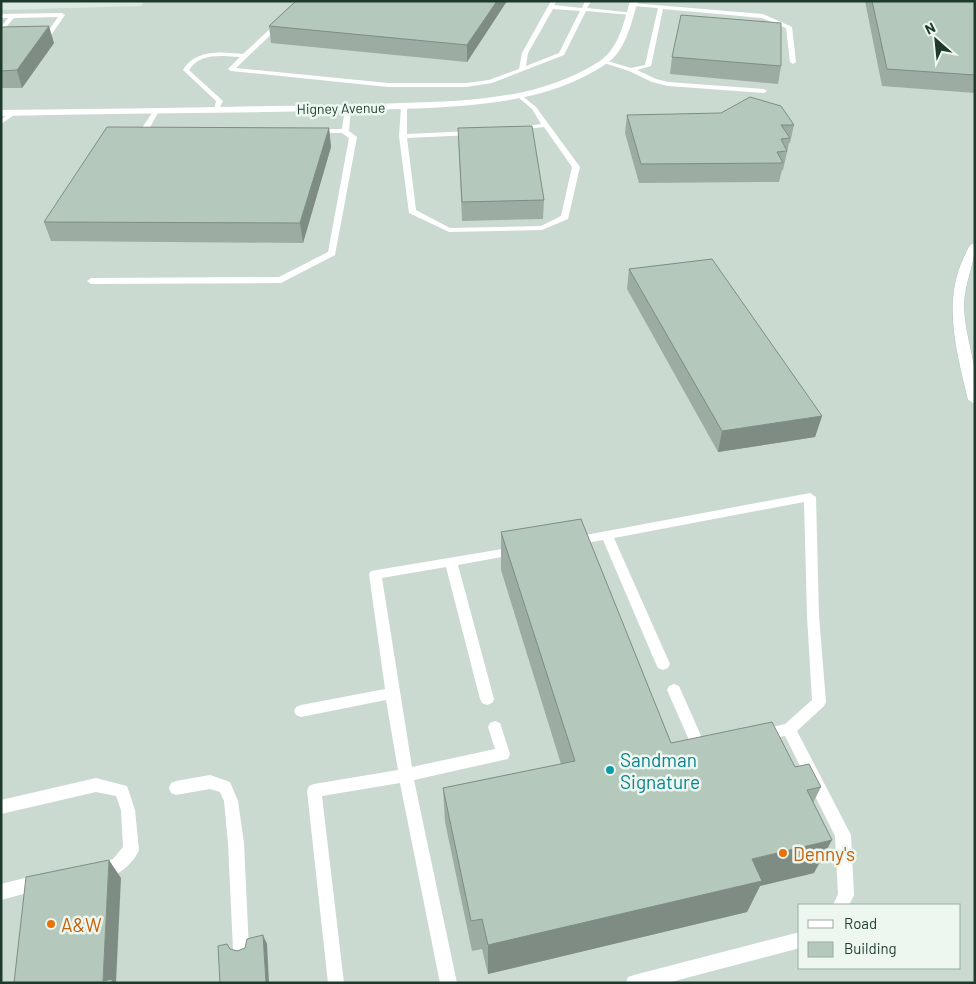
<svg xmlns="http://www.w3.org/2000/svg" width="976" height="984" font-family="Barlow,sans-serif">
	<rect width="100%" height="100%" fill="#dceae1"/>
	<path fill="#cbdad0" fill-rule="evenodd" d="M144,1H975V983H1V10L141,6ZM800,905H960V968H800Z"/>
	<g fill="none" stroke-linecap="round" stroke-linejoin="round">
		<g stroke="#afcabb" stroke-width="1">
			<path id="secondary" d="M975,243C975,264 965,281 964,304C964,328 972,350 975,373C976,383 975,394 975,404L968,400C957,353 942,303 964,257C967,252 968,244 975,243Z"/>
		</g>
		<g fill="#fff" fill-rule="evenodd">
			<path d="M300,1H306L236,68L388,83H466L489,80L519,69L522,53L551,1H557L554,5L582,8L585,1H591L587,8L634,13L631,15L586,11L564,55L492,83L466,87H388L231,71L228,69L240,57C222,56 200,52 189,70L223,101L218,111H214L216,101L183,70C196,49 221,52 243,54ZM553,9L580,11L559,53L526,66L528,53Z"/>
			<polygon points="631,3 763,14 792,27 796,62 793,64 790,62 786,28 762,18 663,9 651,66 637,70 656,79 668,82 764,89 767,91 764,93 668,86 652,82 629,71 601,62 604,60 631,68 645,65 658,8 633,6"/>
			<polygon points="62,13 65,15 47,41 42,40 58,17 14,18 1,33 1,27 8,18 1,18 1,14"/>
			<polygon points="520,94 536,107 580,167 568,219 542,230 449,232 409,213 399,136 401,107 404,105 407,107 407,134 472,131 476,133 472,135 407,138 416,210 450,228 541,226 561,216 572,167 544,127 515,130 515,128 541,124 532,109 518,97 517,96"/>
			<polygon points="348,106 351,108 349,131 357,137 335,255 281,283 91,284 87,281 91,278 279,277 328,252 349,138 342,133 315,133 311,131 315,129 342,129 345,108"/>
			<polygon points="156,109 159,111 149,129 158,131 154,133 141,133 140,131 154,110"/>
			<polygon points="12,112 17,113 1,124 1,119"/>
			<polygon points="810,493 816,497 819,616 826,702 824,706 797,731 851,835 854,895 849,905 833,905 838,894 835,836 785,736 764,740 759,738 757,734 759,730 785,724 812,700 807,616 804,502 614,538 670,664 668,668 663,670 658,668 656,664 603,540 575,545 571,544 569,541 571,538 575,537"/>
			<polygon points="515,547 519,548 521,551 519,554 458,565 494,699 492,703 487,705 482,703 480,699 446,567 382,578 412,767 495,749 488,727 490,723 495,721 500,723 510,754 508,759 503,760 414,780 457,983 440,983 400,783 322,796 344,983 328,983 307,791 309,786 314,784 398,770 386,700 301,717 296,715 294,711 296,707 301,705 385,689 369,574 371,571"/>
			<polygon points="674,684 679,686 702,738 711,740 713,744 711,748 698,751 693,749 667,690 669,686"/>
			<polygon points="210,775 230,782 238,801 244,843 249,950 247,956 241,958 235,956 233,950 228,843 224,801 220,792 210,789 176,795 171,793 169,788 171,783 176,781"/>
			<path d="M96,778L127,786L135,810L139,850C132,866 112,883 93,875L91,870L93,865L113,859L123,847L121,810L116,796L96,792L1,814V800Z"/>
			<polygon points="40,874 46,876 48,882 46,888 1,900 1,884"/>
			<polygon points="800,932 800,948 667,983 626,983 628,977 634,975"/>
		</g>
		<path fill="#fff" fill-rule="evenodd" d="M630,1H638C631,23 626,51 606,64C546,104 471,106 402,109C358,110 314,111 270,112C180,113 91,114 1,116V110C91,109 181,108 270,106C314,106 359,105 403,103C471,101 541,99 600,61C619,48 624,22 630,1Z"/>
		<use href="#secondary" fill="#fff" fill-rule="evenodd"/>
	</g>
	<g fill="#9caca2">
		<polygon points="296,1 507,1 467,62 271,43 269,26"/>
		<polygon points="865,1 975,1 975,93 882,86"/>
		<polygon points="1,27 54,43 22,88 1,88"/>
		<polygon points="672,57 781,66 778,84 670,74"/>
		<polygon points="627,115 794,125 790,143 789,143 783,170 782,170 779,182 639,183 625,133"/>
		<polygon points="329,128 331,147 303,243 51,241 44,222"/>
		<polygon points="458,128 544,200 543,219 462,221"/>
		<polygon points="629,269 822,416 815,437 718,452 627,289"/>
		<polygon points="501,532 671,743 795,767 821,787 813,803 814,873 760,886 747,912 488,974 482,949 472,951 445,822 443,788 561,764 501,570"/>
	</g>
	<g fill="#7f8c84">
		<polygon points="497,1 507,1 467,62 467,45"/>
		<polygon points="49,26 54,43 22,88 17,70"/>
		<polygon points="329,128 331,147 303,243 300,223"/>
		<polygon points="822,416 815,437 718,452 722,431"/>
		<polygon points="832,840 814,873 760,886 747,912 488,974 488,945 752,859"/>
		<polygon points="109,860 121,878 116,983 104,983 103,981"/>
		<polygon points="263,935 267,944 269,983 266,983"/>
	</g>
	<g fill="#b5c8bc" stroke="#7f8c84">
		<polygon points="296,1 497,1 467,45 269,26"/>
		<polygon points="872,1 975,1 975,75 887,69"/>
		<polygon points="681,15 781,23 781,66 672,57"/>
		<polygon points="49,26 17,70 1,71 1,27"/>
		<polygon points="750,97 781,106 794,125 781,125 790,138 781,139 787,151 777,152 783,163 641,164 627,115 721,113"/>
		<polygon points="532,126 544,200 462,202 458,128"/>
		<polygon points="107,127 329,128 300,223 44,222"/>
		<polygon points="712,259 822,416 722,431 629,269"/>
		<polygon points="581,519 671,743 772,722 795,767 809,764 821,787 807,790 832,840 752,859 762,881 488,945 482,919 471,921 443,788 575,761 501,532"/>
		<polygon points="109,860 103,981 112,979 112,983 14,983 26,877"/>
		<polygon points="263,935 266,983 220,983 218,946 227,944 230,949 237,951 245,948 247,939"/>
	</g>
	<circle fill="#0f9aa8" stroke="#edf7f0" stroke-width="2" cx="610" cy="770" r="5"/>
	<g fill="#e8710a" stroke="#edf7f0" stroke-width="2">
		<circle cx="783" cy="853" r="5"/>
		<circle cx="51" cy="924" r="5"/>
	</g>
	<g text-anchor="middle" dominant-baseline="central" stroke-width="5" stroke-linejoin="round" paint-order="stroke">
		<g font-size="14" fill="#1d3a2d" stroke="#edf7f0">
			<text transform="translate(341 108) rotate(-1)">Higney Avenue</text>
		</g>
		<g font-size="19" fill="#0d838f" stroke="#edf7f0" text-anchor="start">
			<text x="620" y="759">Sandman<tspan x="620" dy="22">Signature</tspan></text>
		</g>
		<g font-size="19" fill="#c56008" stroke="#edf7f0" text-anchor="start">
			<text x="793" y="853">Denny's</text>
			<text x="61" y="924">A&amp;W</text>
		</g>
	</g>
	<rect width="976" height="984" fill="none" stroke="#1d3a2d" stroke-width="5"/>
	<rect x="798" y="904" width="162" height="65" fill="#edf7f0" stroke="#9aaba2"/>
	<rect x="808" y="920" width="25" height="8" fill="#ffffff" stroke="#9aaba2"/>
	<text x="844" y="929" font-size="15" fill="#1d3a2d">Road</text>
	<rect x="808" y="942" width="25" height="15" fill="#b5c8bc" stroke="#9aaba2"/>
	<text x="844" y="954" font-size="15" fill="#1d3a2d">Building</text>
	<g transform="translate(936 40) rotate(333)" stroke="#edf7f0" stroke-width="4" paint-order="stroke">
	<path d="M0-4L9 19L0 12L-9 19Z" fill="#1d3a2d"/>
	<text y="-8" font-size="14" font-weight="bold" text-anchor="middle" fill="#1d3a2d">N</text>
	</g>
</svg>
